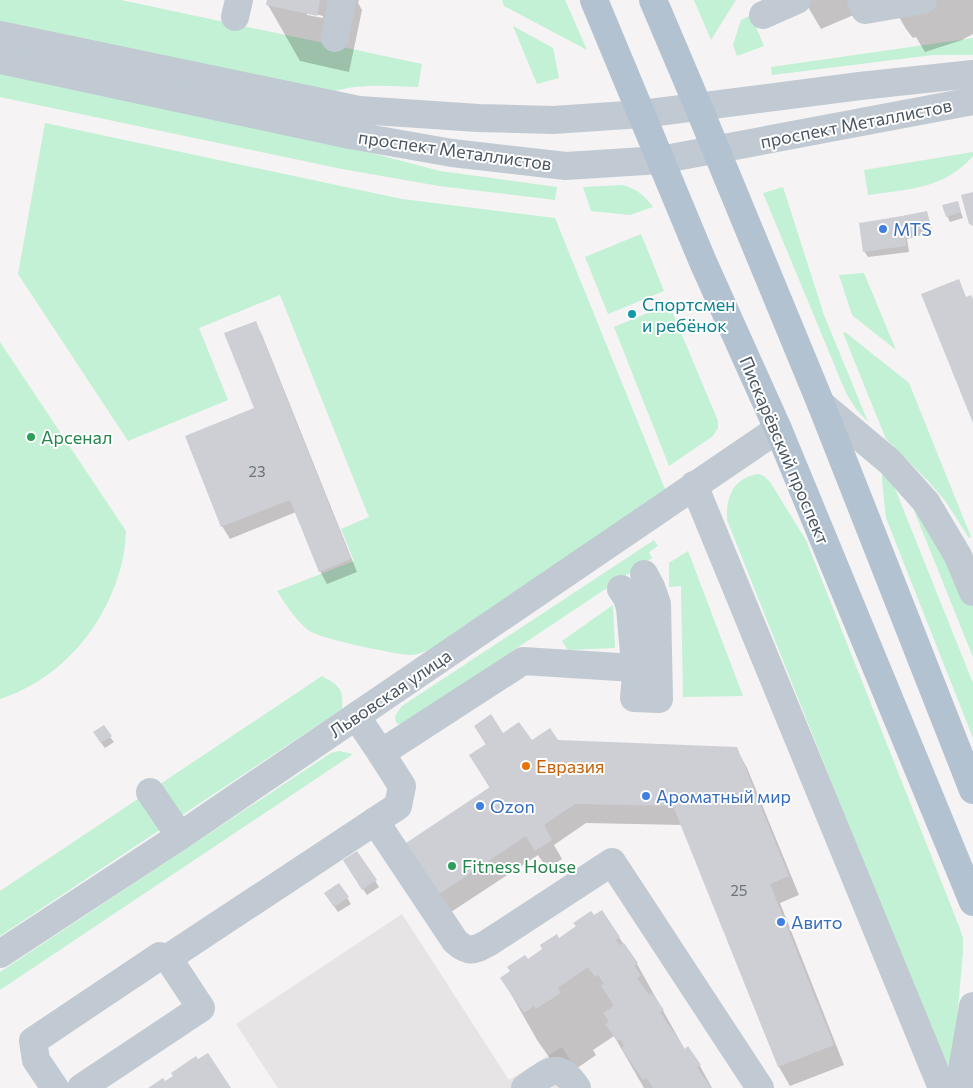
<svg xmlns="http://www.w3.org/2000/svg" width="973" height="1088" font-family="Commissioner,sans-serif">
	<rect width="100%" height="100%" fill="#f5f3f3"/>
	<polygon fill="#e6e4e5" points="402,914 509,1080 562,1047 587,1088 278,1088 236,1024"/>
	<g fill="#c3f1d5">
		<path d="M0,0H121L422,64L418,87C388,86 360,83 332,92L0,23Z"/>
		<polygon points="502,0 565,0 587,50 504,6"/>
		<polygon points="694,0 736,0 711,40"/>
		<polygon points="751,15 764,46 737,56 733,45 741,20"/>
		<polygon points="513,26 553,48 559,78 537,84"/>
		<polygon points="973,38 973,55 933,55 772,75 771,67"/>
		<polygon points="0,73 345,146 440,171 557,187 555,200 439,186 342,169 0,97"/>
		<path d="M45,123L402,199L555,218L667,494L438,646C429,650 419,655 409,655C394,654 317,638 308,630C295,619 286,605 277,591L354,561L341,529L369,517L280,295L199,328L228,400L128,441L18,274Z"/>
		<path d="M973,152V156C944,189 909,189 868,195L864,170Z"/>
		<path d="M622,185C637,189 644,195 653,207L630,215L591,211L583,187Z"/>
		<polygon points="783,187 824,315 868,422 856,409 846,393 763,193"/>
		<polygon points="641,234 664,291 608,314 585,257"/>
		<polygon points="864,273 896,350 852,315 839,275"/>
		<polygon points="669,304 718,421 718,428 713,436 669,466 614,327"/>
		<polygon points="845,332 909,383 971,537 969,538 946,502 930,483 886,439 843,333"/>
		<path d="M0,342L126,531C125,540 125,550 123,558C109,622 63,679 0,699Z"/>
		<polygon points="885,473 890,476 973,683 973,738 886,518 882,480 882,475"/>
		<path d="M758,474L764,476L770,482L806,540L959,926L963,938V952L953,1065L951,1069L945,1067L727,520C726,497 733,478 758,474Z"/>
		<polygon points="907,493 956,565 973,606 973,657"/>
		<polygon points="654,540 658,546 649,552 652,558 403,724 398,724 396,722 395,716 402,706"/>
		<polygon points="688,551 743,696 683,697 681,586 669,587 669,563"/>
		<polygon points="613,605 615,648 568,650 562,641"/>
		<path d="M322,676C339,686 344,688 342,709L0,936V891Z"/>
		<polygon points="339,751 353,754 0,990 0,972 331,753"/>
	</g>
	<g fill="#0003" fill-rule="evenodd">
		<path d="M269,0H359L358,3L362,10L349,72L300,61L268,5ZM307,12L323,16V18L307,15Z"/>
		<polygon points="804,0 850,0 856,14 821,29"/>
		<polygon points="889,0 973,0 973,34 962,40 925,52 916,37 913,38 906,29"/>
		<polygon points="957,202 963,218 950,222 947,216"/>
		<polygon points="926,212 933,232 907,239 909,252 868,257 864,251"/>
		<polygon points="255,322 262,335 357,572 327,584 320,571 296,512 230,539 222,526 255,409"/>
		<polygon points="475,726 531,742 558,741 736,748 747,768 799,895 780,903 844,1065 790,1086 779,1067 682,825 586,823 554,845 562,859 547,869 538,855 448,914 416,865 490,788 470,756 486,745"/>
		<polygon points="110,737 114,742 105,748 98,739"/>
		<polygon points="357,852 379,887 367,895 348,867"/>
		<polygon points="339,885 351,904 338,912 329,899"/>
		<polygon points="602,912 637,964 685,1050 700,1066 712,1088 644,1088 614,1036 593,1050 596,1055 573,1071 561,1074 537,1040 502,978"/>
	</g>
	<g fill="#cdcfd5">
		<polygon points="267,0 320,0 317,16 266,5"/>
		<polygon points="973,192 973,226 969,224 961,195"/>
		<polygon points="958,201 961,212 946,217 942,205"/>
		<polygon points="927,211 931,226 905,233 906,246 863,252 859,223 902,216"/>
		<polygon points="959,279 966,297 971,295 973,299 973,423 921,294"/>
		<polygon points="256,321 351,559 319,572 290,500 221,527 185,436 254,408 224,333"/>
		<polygon points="491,714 503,733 519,722 532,740 550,728 558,740 737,747 789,876 770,884 834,1045 778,1067 673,806 575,804 544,825 552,840 535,851 526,836 436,896 403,845 490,787 469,755 486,744 474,726"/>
		<polygon points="104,725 112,736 101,743 93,732"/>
		<polygon points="357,851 377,880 362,890 343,860"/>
		<polygon points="339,883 349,897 334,907 324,893"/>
		<polygon points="602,910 620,937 616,940 620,945 624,943 638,963 634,965 641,976 637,978 649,995 652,993 664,1010 660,1012 685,1049 688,1046 701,1065 697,1067 711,1088 653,1088 646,1078 643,1080 621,1048 624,1046 620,1039 617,1041 605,1024 609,1022 603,1013 614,1006 601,986 604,984 598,975 595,977 588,967 558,988 561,993 536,1009 534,1006 524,1013 500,978 510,971 507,967 525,955 528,959 542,949 540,945 557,934 559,938 576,926 573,923 591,911 594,915"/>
		<polygon points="208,1053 231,1088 148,1088 163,1078 165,1081 173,1076 171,1073 196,1056 198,1059"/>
	</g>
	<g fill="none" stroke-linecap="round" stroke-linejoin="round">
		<g stroke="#c1cad2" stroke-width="28">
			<polyline points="861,0 865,10 923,0"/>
			<polyline points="763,15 797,0"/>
			<polyline points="235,17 239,0"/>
			<polyline points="0,35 359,110 478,118 553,120 642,114 860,86 973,74"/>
			<polyline points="335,38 342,0"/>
			<polyline points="0,60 350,135 452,153 566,166 660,160 973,101"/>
			<polyline points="821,404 890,462 926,502 958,556 973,592"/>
			<polyline points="694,485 942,1088"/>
			<polyline points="621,589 627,598 630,608 636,675 634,698 659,699 657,604 651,587 644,574"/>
			<polyline points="356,716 381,753 523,661 634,668"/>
			<polyline points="150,792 180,836"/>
			<path d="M375,821L455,941C468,953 473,951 488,943L612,862L760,1088"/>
			<polyline points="0,954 180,836 778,429"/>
			<polyline points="55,1088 36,1060 33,1041 160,956 168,958 398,806 402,786 381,753"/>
			<polyline points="81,1088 201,1008 168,958"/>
			<path d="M525,1088C547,1073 558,1059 577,1088"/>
			<polyline points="959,1088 973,1006"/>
		</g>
		<g stroke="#b3c2d1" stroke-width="28">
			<polyline points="594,0 703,262 778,429 973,902"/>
			<polyline points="653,0 698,106 821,404 973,790"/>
		</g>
	</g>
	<g fill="#3f7fe0" stroke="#fff" stroke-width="2">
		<circle cx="883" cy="229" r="5"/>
		<circle cx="646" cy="796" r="5"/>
		<circle cx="480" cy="806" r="5"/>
		<circle cx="781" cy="922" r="5"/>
	</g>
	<circle fill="#0f9aa8" stroke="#fff" stroke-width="2" cx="632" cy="314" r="5"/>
	<g fill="#2e9e5b" stroke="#fff" stroke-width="2">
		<circle cx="31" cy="437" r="5"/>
		<circle cx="452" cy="866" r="5"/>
	</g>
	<circle fill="#e8710a" stroke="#fff" stroke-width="2" cx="526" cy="766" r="5"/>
	<g text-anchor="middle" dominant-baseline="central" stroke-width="4" stroke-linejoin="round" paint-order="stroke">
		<g font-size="15" fill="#6b747e">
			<text x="257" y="471">23</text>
			<text x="739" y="890">25</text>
		</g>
		<g font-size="18" fill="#4a5661" stroke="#fff">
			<text transform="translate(856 123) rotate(-11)">проспект Металлистов</text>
			<text transform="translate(455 150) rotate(8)">проспект Металлистов</text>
			<text transform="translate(785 450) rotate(67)">Пискарёвский проспект</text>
			<text transform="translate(390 693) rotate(-34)">Львовская улица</text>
		</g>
		<g font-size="18" fill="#366cbe" stroke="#fff" text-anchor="start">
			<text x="893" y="229">MTS</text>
			<text x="656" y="796">Ароматный мир</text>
			<text x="490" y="806">Ozon</text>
			<text x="791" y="922">Авито</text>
		</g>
		<g font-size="18" fill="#0d838f" stroke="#fff" text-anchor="start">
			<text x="642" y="304">Спортсмен<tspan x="642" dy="21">и ребёнок</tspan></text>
		</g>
		<g font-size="18" fill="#27864d" stroke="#fff" text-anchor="start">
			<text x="41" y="437">Арсенал</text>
			<text x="462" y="866">Fitness House</text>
		</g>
		<g font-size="18" fill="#c56008" stroke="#fff" text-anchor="start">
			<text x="536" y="766">Евразия</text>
		</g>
	</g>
</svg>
